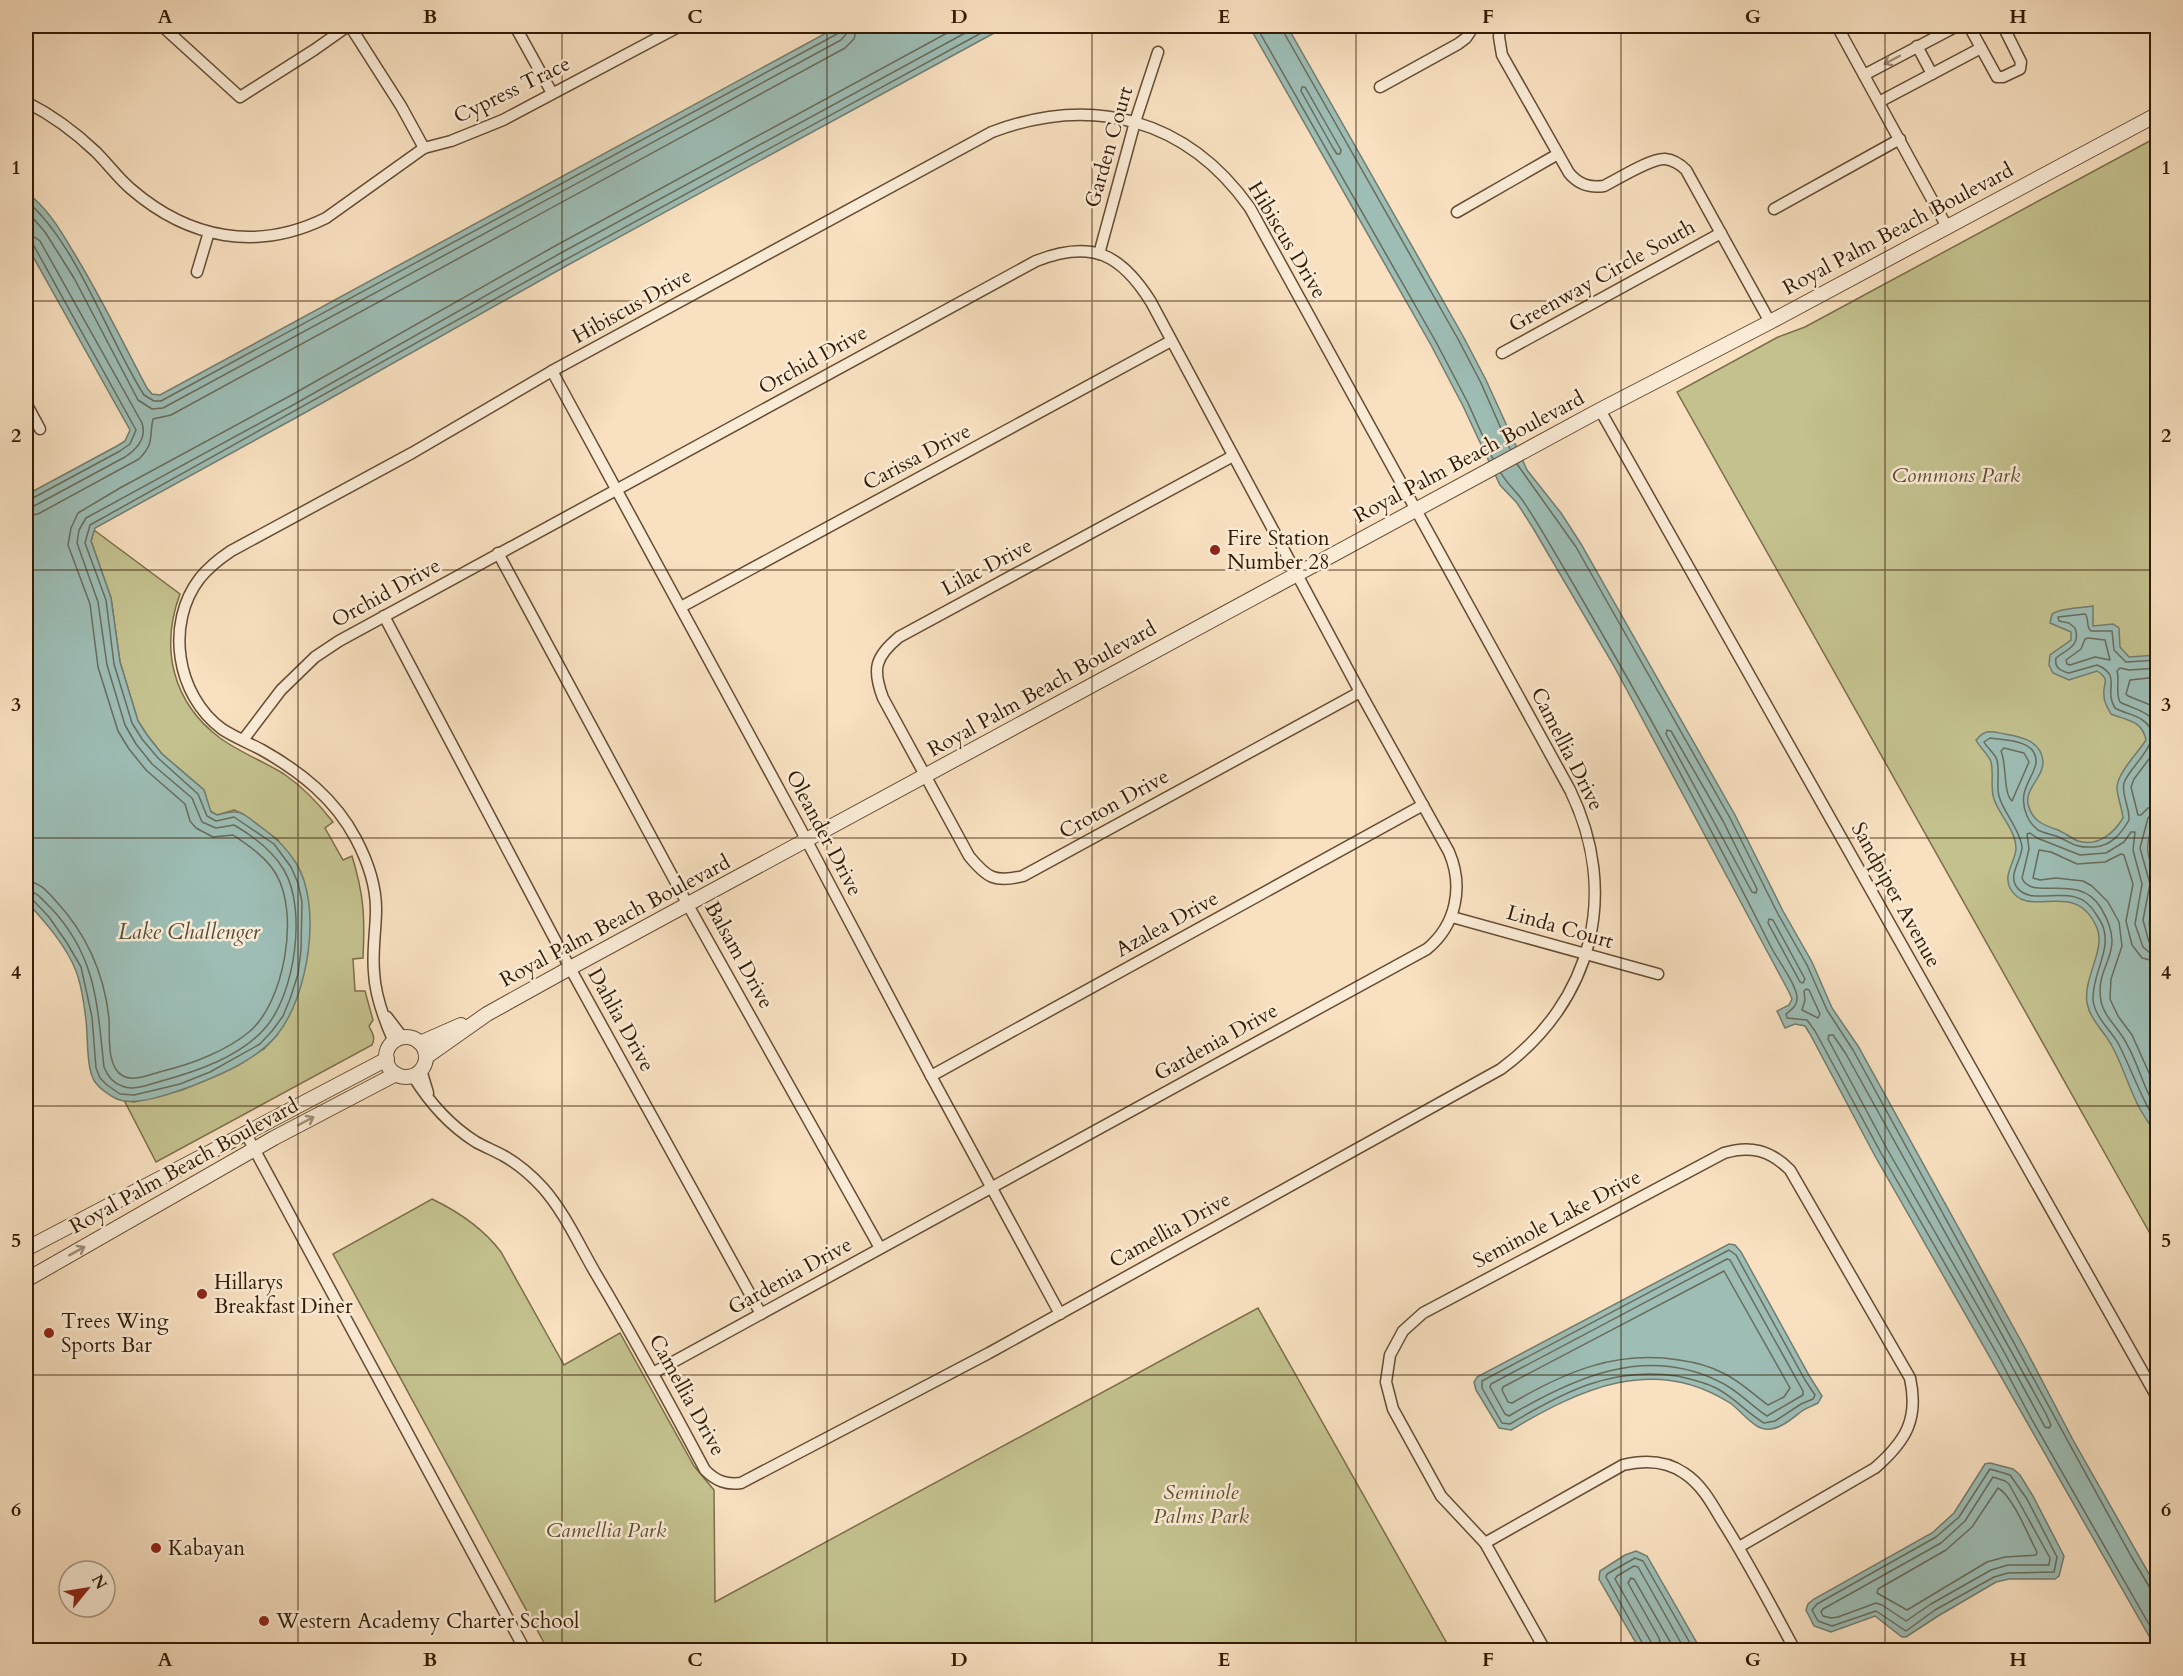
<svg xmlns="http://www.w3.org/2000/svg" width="2183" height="1676" font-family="Cardo,serif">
	<rect width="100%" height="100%" fill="#f8e0c0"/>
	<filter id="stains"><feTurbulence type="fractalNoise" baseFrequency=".00333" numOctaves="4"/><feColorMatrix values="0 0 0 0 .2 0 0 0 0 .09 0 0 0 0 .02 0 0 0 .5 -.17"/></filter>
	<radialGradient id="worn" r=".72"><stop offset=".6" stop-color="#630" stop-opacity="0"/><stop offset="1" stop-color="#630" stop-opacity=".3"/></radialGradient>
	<g fill="#c3c18e" stroke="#7b6e48" stroke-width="1.5">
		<polygon points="2157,137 2157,1246 1677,392 1778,337 1805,327"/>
		<path d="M94,530L180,594C160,648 172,702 220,738C239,752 263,761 284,774C303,787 319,804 333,822L325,828L343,860L352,856C364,895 365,917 363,958L353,959L355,991H365L373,1020L369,1026C372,1033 376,1037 372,1045L156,1162L124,1100L134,1102L182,1090L222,1073L264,1049L277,1035L307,951L308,901L278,840L243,814L234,810L217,815L210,811L204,790L162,754L147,735L138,721L120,662L111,598L91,541Z"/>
		<path d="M432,1199C459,1212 483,1228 501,1252L564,1365L620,1333L694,1466L714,1490L715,1602L1258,1308L1449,1647L1443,1650H548L333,1254Z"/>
	</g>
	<g fill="#9dbdb5" stroke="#737c6e" stroke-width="1.5">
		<path d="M839,26H1007L566,266L299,416L95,528L91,541L111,598L120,662L138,721L147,735L162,754L204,790L211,812L217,815C241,808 242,813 261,827C275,837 287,848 296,863C323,906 308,997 277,1035C255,1061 222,1074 192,1086C173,1093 135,1107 117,1099C110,1096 100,1089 95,1082C86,1069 88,1036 86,1020C84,1004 82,986 76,971C66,945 45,922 26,901V495L117,446L125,441L130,430L26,244V192C47,207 61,231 74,253C101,297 123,343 147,388L152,394L160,395Z"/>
		<polygon points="1249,26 1287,26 1463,336 1486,380 1527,470 1561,513 1581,544 1735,815 1783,911 1812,962 1832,1008 1858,1046 2026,1350 2073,1440 2157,1588 2157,1650 1875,1156 1810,1034 1805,1026 1795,1024 1785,1028 1777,1011 1789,1005 1792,999 1789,992 1614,666 1533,528 1517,503 1500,485 1463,406 1431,345"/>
		<path d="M2093,606V626L2113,624L2119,628L2120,647L2129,657L2157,655V816C2154,821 2152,827 2150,833C2143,859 2154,861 2156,883C2157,901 2139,928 2158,941L2157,1136C2152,1127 2145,1118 2140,1109C2129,1089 2123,1066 2112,1046C2105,1032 2090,1020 2087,1003C2083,978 2106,949 2097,928C2075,876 2028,922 2010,888C2003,875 2015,862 2016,849C2016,830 1999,815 1994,799C1990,788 1994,774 1991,762C1989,755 1980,748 1976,740C1979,737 1982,733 1987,732C1993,731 1999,733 2005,734C2022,737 2041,741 2043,761C2044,777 2025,788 2028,804C2032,821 2043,825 2058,830C2065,833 2071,838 2078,841C2098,847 2114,833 2123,818C2122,808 2118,799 2117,789C2116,774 2138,753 2146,740C2142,720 2128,721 2111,714C2108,708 2104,703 2104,696C2102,682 2112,681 2097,671L2069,680L2053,673L2049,665L2050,655L2071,640V632L2050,623L2052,614C2059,608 2082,608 2093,606Z"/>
		<path d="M1729,1244L1735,1245L1741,1252L1810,1377L1822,1396L1818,1403C1813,1406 1806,1408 1802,1411C1794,1417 1782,1428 1771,1429C1755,1432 1742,1411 1730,1403C1654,1354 1580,1389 1511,1430L1499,1428L1476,1390L1474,1382L1477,1377Z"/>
		<polygon points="1990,1463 2013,1469 2020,1475 2033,1496 2064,1556 2059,1576 2055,1579 2009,1579 1996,1582 1938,1616 1906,1637 1902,1637 1875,1616 1831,1632 1814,1626 1806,1610 1808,1604 1814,1599 1932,1533 1954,1513 1985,1464"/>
		<polygon points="1636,1551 1647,1556 1701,1650 1640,1650 1599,1579 1600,1571 1625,1555"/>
	</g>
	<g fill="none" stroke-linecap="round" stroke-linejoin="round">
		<g stroke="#686c5c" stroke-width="1.5">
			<polyline points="1256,26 1436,342 1468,403 1493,459"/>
			<polyline points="1282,26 1283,31 1458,339 1481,383 1510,449"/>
			<polygon points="1305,87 1341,150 1340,154 1337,154 1333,148 1301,91 1302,87"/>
			<path d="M26,200C79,247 106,335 144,395L154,401H161L837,34L841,26"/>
			<polyline points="26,210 45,232 74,278 138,400 152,409 163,408 841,40 847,33 848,26"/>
			<path d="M26,234L33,236L40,241L142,423C147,438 137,449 125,457L34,506L26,507"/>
			<polyline points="26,242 34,246 136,430 130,444 120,451 31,499 26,500"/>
			<polyline points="1517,464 1576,547 1730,818 1778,914 1807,965 1827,1010 1853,1050 2131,1556 2150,1588 2158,1590"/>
			<path d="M1501,473C1507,484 1516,491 1523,501C1542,529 1558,559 1575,587C1644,705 1710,825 1771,947C1777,959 1799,988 1797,1000C1796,1007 1791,1010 1786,1014L1787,1018L1807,1020L1815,1031L1881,1153L1997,1354L2031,1418L2158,1640"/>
			<path d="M26,516L38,514L139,459C155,443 149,436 153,419L171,415L845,48L854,39L857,26"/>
			<polygon points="2088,638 2105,640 2110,660 2095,657 2070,665 2067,664 2066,660 2081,649 2085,639"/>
			<path d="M2158,660L2126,662L2114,650L2112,631H2091C2085,626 2090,619 2085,614L2058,617L2059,621L2069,623L2075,628C2081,645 2068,649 2056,658C2054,668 2061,671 2069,673L2097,665C2123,676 2103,689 2115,708C2123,713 2134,714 2141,719C2171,738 2130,764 2124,783C2121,794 2130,808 2129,820C2121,834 2111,846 2094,847C2074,848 2073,843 2056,836C2050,834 2043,833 2038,830C2033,826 2029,821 2027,816C2013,784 2046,771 2033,751C2025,740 2003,740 1990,738L1984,742C1987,748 1995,753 1997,760C2000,772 1996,785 1999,796C2003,812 2019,828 2022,846C2023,858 2008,874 2016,886C2032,911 2075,877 2096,914C2099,919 2103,924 2104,930C2110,953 2092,974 2093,1000C2095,1017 2110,1030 2118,1043C2132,1070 2141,1099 2158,1125"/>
			<path d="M2158,668L2129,670L2120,668L2117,671C2120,682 2115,692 2120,702C2135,710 2152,711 2158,729"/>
			<polyline points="2158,677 2130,680 2126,694 2128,696 2148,704 2158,712"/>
			<polygon points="1667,730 1671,731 1723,821 1757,889 1756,893 1752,892 1666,734"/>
			<polyline points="2158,747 2134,779 2131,787 2138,815 2141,815 2148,808 2158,806"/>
			<path d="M2004,748L2024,753L2029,762L2012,801C2003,793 2007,765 2001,751Z"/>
			<polyline points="2158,813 2152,814 2148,818 2140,848 2150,884 2143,920 2149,942 2158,946"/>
			<path d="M26,881C39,882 46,890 55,900C86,933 104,973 109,1018C110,1035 106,1067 123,1076C134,1082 151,1074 163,1071C192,1064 226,1051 249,1032C284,1003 300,914 276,874C266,857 249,846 233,835L213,837L196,828L190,821L185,804L146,770L129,749L118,731L98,667L90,604L68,545L71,528L78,513L120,488L288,397L555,246L960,26"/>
			<path d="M26,890C37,891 43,901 51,908C97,957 97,1005 104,1067C107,1075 113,1083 122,1086C133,1091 147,1085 158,1082C195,1072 241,1057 266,1027C295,993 307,909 284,870C273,851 253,836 234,825L216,828L202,822L192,798L152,764L136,744L125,725L107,665L98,602L77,543L79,530L86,518L293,405L559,254L978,26"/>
			<polyline points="26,898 32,899 49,917 67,943 81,967 92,1017 96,1068 100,1078 107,1085 120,1094 134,1095 180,1084 210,1072 260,1044 272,1031 283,1016 290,999 298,974 301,950 302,902 298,883 291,867 274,844 234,817 216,821 207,816 198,794 158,758 142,739 132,723 114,664 106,600 85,543 90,525 563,261 994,26"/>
			<polygon points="1769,919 1773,920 1805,979 1803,983 1800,982 1768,923"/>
			<path d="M2158,953L2149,952L2143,947L2135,924L2142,884L2133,850L2135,832H2131L2124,842L2106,853L2080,855L2037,838L2030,833L2027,834L2029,849L2022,878C2031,902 2079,871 2101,908C2129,955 2094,962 2101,1001C2103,1014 2115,1025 2122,1036C2138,1059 2142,1088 2158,1111"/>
			<polyline points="2158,962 2142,958 2132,945 2126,921 2133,884 2124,855 2121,854 2105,862 2077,864 2051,852 2039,850 2033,878 2040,880 2056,878 2083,881 2092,886 2108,902 2119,922 2122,946 2111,979 2110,999 2118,1016 2132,1035 2158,1093"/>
			<polygon points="1806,989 1809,990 1820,1014 1818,1018 1802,1010 1805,1000 1804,991"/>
			<polygon points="1829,1035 1833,1035 1846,1054 2046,1414 2051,1425 2049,1428 2045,1427 2003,1350 1887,1149 1828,1039"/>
			<path d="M1729,1250L1736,1255L1805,1380L1815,1395L1813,1399L1801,1404L1775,1421L1764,1423C1747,1413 1734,1397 1716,1388C1704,1382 1690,1379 1677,1376C1613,1366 1563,1392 1510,1424L1502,1423L1482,1388V1381Z"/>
			<path d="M1727,1259L1730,1260L1803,1391V1395L1767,1416C1750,1405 1737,1389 1718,1381C1645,1345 1573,1378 1509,1416L1505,1414L1490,1387L1491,1384Z"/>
			<path d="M1724,1271L1790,1388L1784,1397L1768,1405C1753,1394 1740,1381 1723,1373C1710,1366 1693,1362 1679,1360C1616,1350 1565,1372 1512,1403L1508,1402L1502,1390L1503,1387Z"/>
			<polygon points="1990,1469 2010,1475 2027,1499 2057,1557 2054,1572 2008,1573 1994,1577 1935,1610 1906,1631 1876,1611 1832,1626 1818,1621 1812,1610 1817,1604 1936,1537 1959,1517"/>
			<polygon points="1993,1477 2005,1481 2009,1484 2050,1558 2049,1565 2008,1565 1991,1570 1931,1604 1906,1621 1882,1605 1876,1603 1838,1617 1831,1618 1823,1616 1821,1612 1823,1609 1941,1543 1965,1521"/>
			<path d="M1998,1488C2012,1495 2029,1537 2037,1552L2036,1555L2005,1557L1987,1562L1907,1610L1877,1593L1878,1589L1946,1550L1972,1527Z"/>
			<polyline points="1645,1650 1644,1646 1606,1577 1607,1574 1635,1558 1643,1561 1694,1650"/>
			<polyline points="1653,1650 1651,1642 1615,1579 1617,1576 1634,1566 1638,1567 1685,1650"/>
			<polyline points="1662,1650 1659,1638 1628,1583 1631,1578 1634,1579 1675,1650"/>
		</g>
		<g stroke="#644c32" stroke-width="13">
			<g id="minor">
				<polyline points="162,26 240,97 314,50 348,26"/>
				<polyline points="350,26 401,106 424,148"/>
				<polyline points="515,26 552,93"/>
				<path d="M1500,26L1499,37L1502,55L1569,173C1579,185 1590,188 1604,186C1618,179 1651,158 1665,159C1674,160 1680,164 1686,170L1770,322"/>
				<polyline points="1837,26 1947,227"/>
				<polyline points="1969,26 1997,77 2003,77 2020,69 2021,62 2003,26"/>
				<polyline points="1917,46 1932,74"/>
				<polyline points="1864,75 1957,26"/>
				<polyline points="1380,87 1458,44 1466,38 1474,26"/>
				<path d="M26,102C52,115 75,132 96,152C108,164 118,178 131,189C189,239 257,252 326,218L424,148L451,141L503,120L680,26"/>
				<polyline points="1879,102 1981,48"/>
				<polyline points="1774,209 1900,139"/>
				<polyline points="1457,212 1558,154"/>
				<polyline points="1099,254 1135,122 1158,52"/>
				<polyline points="197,272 209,232"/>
				<polyline points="1502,353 1721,233"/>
				<polyline points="552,371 799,826 931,1076 1060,1314"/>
				<polyline points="26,403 40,429"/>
				<polyline points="1600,410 2158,1399"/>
				<path d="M1233,456L899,637C875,657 872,669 883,698L969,856C987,878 995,883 1023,876L1360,692"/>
				<polyline points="498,553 688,905 880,1248"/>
				<polyline points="681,607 1171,341"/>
				<polyline points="384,616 570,968 761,1314"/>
				<path d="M243,740L281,690L315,657L339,641L1036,261C1092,239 1121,254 1151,302L1360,692L1449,852C1464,887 1456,925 1427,949L653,1373"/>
				<polyline points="1452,917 1658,974"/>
				<polyline points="387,1017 403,1038"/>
				<path d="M394,1042C385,1022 375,995 374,972C372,951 376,930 376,909C376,886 367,860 356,839C335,799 301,772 262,750C249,743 234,737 222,729C176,695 165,623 200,578C209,567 219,559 231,551L412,453L552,371L992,132C1093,94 1187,119 1250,208L1570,790C1620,893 1593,1001 1501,1069L989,1353L741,1483C726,1485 716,1481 705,1470C670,1404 634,1338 596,1274C579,1245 565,1213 543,1188C532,1176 518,1164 504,1156C495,1151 485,1147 476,1142C449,1125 429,1102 413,1076"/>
				<polyline points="421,1070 428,1093"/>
				<polyline points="931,1076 1423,805"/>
				<polyline points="245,1132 525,1650"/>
				<path d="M1485,1543L1623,1465C1644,1460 1665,1460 1684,1473C1701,1484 1711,1502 1721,1519C1748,1561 1771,1606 1795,1650"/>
				<path d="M1545,1650L1485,1543L1441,1496L1393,1409L1386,1382L1390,1355L1403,1331L1423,1313L1724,1153C1750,1145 1770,1150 1790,1170L1910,1378C1919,1419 1906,1441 1875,1468L1739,1547"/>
			</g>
		</g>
		<g stroke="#644c32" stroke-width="16">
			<g id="tertiary">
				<circle cx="406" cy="1057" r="20"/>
				<polyline points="420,1043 461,1025"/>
				<polyline points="426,1057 487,1014 570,968 1600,410 1770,322 2158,114"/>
				<polyline points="26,1249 387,1059"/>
				<polyline points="26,1280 274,1138 396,1074"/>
			</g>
		</g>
		<use href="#minor" stroke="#faebd6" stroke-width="10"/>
		<use href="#tertiary" stroke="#faebd6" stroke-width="14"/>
	</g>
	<defs><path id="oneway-shaft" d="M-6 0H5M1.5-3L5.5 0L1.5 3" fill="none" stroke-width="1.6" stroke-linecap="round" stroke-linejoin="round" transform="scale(1.5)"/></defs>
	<g stroke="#a08d77">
		<use href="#oneway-shaft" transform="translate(1892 60) rotate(152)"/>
		<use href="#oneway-shaft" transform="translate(306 1121) rotate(-28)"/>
		<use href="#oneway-shaft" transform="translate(77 1251) rotate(-29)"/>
	</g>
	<path fill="none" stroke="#331b03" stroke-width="1.5" stroke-opacity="0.55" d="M298,26V1650M562,26V1650M827,26V1650M1092,26V1650M1356,26V1650M1621,26V1650M1885,26V1650M26,301H2158M26,570H2158M26,838H2158M26,1106H2158M26,1375H2158"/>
	<g fill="#8f2418" stroke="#faebd6" stroke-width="2">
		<circle cx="1215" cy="550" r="6"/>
		<circle cx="202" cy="1294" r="6"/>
		<circle cx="49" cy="1333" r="6"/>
		<circle cx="156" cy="1548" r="6"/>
		<circle cx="264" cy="1621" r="6"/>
	</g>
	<g text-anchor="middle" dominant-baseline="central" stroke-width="5" stroke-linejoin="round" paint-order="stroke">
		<g font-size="21" fill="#331b03" stroke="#faebd6">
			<text transform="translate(512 90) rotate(-26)">Cypress Trace</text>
			<text transform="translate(1109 147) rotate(-74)">Garden Court</text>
			<text transform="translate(1898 229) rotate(-28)">Royal Palm Beach Boulevard</text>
			<text transform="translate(1287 240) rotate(59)">Hibiscus Drive</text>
			<text transform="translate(1602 276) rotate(-29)">Greenway Circle South</text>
			<text transform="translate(632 306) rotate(-29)">Hibiscus Drive</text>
			<text transform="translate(813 360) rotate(-29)">Orchid Drive</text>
			<text transform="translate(917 457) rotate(-28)">Carissa Drive</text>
			<text transform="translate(1469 457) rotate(-28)">Royal Palm Beach Boulevard</text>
			<text transform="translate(987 567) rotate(-28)">Lilac Drive</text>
			<text transform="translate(386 593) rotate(-29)">Orchid Drive</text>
			<text transform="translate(1042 689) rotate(-29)">Royal Palm Beach Boulevard</text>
			<text transform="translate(1567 749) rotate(63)">Camellia Drive</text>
			<text transform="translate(1114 804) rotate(-29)">Croton Drive</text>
			<text transform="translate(824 833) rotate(62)">Oleander Drive</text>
			<text transform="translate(1896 895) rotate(61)">Sandpiper Avenue</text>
			<text transform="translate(615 921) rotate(-28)">Royal Palm Beach Boulevard</text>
			<text transform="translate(1167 924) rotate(-29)">Azalea Drive</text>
			<text transform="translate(1560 927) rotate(16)">Linda Court</text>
			<text transform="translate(739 955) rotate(61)">Balsam Drive</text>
			<text transform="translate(621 1020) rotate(61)">Dahlia Drive</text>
			<text transform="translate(1216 1042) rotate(-29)">Gardenia Drive</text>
			<text transform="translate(184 1166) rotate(-29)">Royal Palm Beach Boulevard</text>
			<text transform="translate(1557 1219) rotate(-28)">Seminole Lake Drive</text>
			<text transform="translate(1170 1230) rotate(-29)">Camellia Drive</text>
			<text transform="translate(790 1276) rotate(-29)">Gardenia Drive</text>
			<text transform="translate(687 1395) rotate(61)">Camellia Drive</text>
		</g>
		<g font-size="21" font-style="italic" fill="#5e4d2d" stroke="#faebd6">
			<text x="1956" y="475">Commons Park</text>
			<text x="1201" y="1492">Seminole<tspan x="1201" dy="24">Palms Park</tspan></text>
			<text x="606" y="1530">Camellia Park</text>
		</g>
		<g font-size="21" fill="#331b03" stroke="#faebd6" text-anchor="start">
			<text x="1227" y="538">Fire Station<tspan x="1227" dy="24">Number 28</tspan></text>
			<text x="214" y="1282">Hillarys<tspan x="214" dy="24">Breakfast Diner</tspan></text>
			<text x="61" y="1321">Trees Wing<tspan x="61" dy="24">Sports Bar</tspan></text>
			<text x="168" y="1548">Kabayan</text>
			<text x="276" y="1621">Western Academy Charter School</text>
		</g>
		<g font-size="22" font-style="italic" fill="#534c38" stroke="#faebd6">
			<text x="189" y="932">Lake Challenger</text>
		</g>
	</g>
	<rect width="2183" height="1676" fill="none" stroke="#f8e0c0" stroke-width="66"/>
	<g transform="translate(87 1589) rotate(60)"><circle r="28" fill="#faebd6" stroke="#aa9882" stroke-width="1.5"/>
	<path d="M0-4.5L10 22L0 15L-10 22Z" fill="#8f2418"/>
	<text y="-9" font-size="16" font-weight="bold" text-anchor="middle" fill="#331b03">N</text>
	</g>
	<rect x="33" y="33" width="2117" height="1610" fill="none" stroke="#331b03" stroke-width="2"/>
	<g font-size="20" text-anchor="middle" font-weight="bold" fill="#331b03">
		<text x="165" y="23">A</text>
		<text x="430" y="23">B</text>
		<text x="695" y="23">C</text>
		<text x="959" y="23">D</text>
		<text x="1224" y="23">E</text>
		<text x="1488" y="23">F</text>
		<text x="1753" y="23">G</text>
		<text x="2018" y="23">H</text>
		<text x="16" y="174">1</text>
		<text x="2166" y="174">1</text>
		<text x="16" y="442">2</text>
		<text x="2166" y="442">2</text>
		<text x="16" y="711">3</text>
		<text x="2166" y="711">3</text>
		<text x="16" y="979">4</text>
		<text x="2166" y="979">4</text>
		<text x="16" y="1247">5</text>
		<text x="2166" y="1247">5</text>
		<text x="16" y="1516">6</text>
		<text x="2166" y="1516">6</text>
		<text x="165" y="1666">A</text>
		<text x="430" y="1666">B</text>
		<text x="695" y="1666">C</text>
		<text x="959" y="1666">D</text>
		<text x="1224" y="1666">E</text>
		<text x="1488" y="1666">F</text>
		<text x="1753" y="1666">G</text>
		<text x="2018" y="1666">H</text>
	</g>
	<rect width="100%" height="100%" filter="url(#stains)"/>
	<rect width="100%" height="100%" fill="url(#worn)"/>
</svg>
